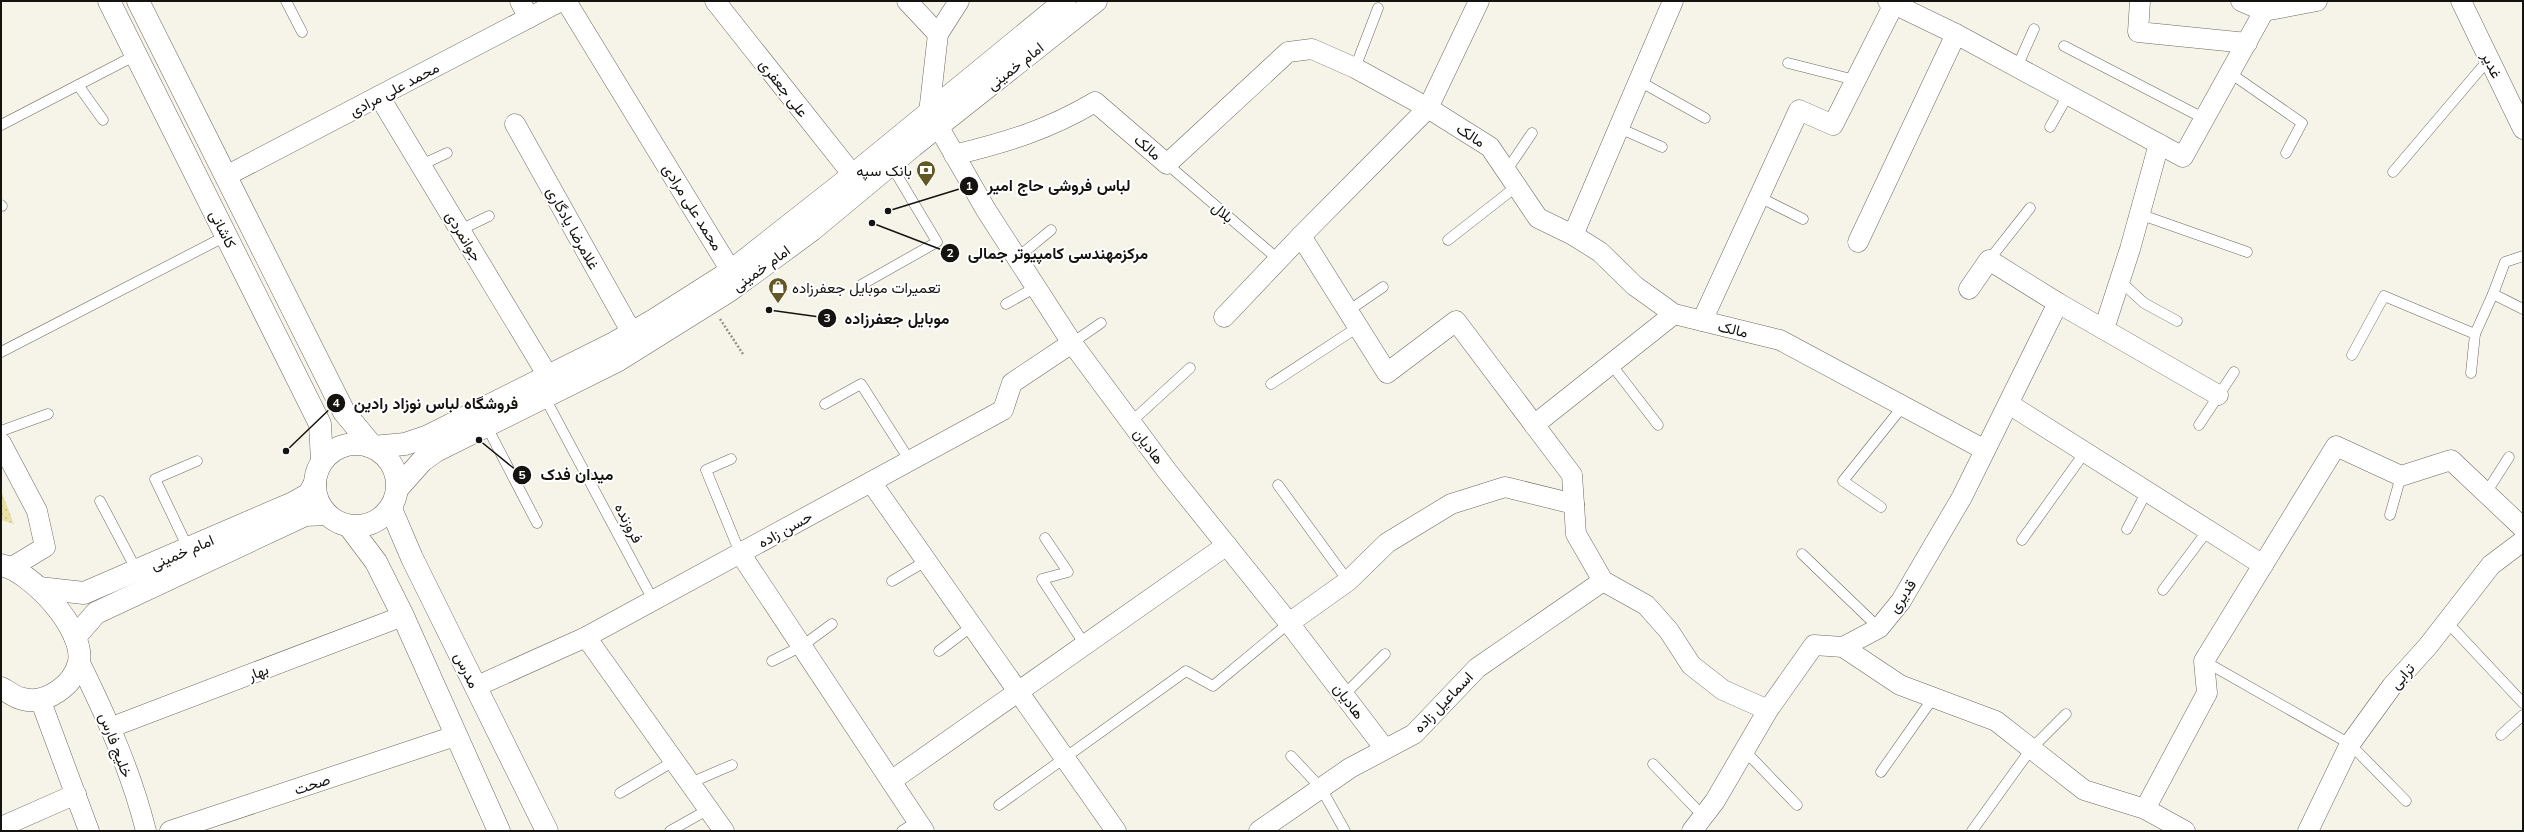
<svg xmlns="http://www.w3.org/2000/svg" width="2524" height="832" font-family="Mulish,Vazirmatn,sans-serif">
	<defs>
		<pattern id="park-dots" width="8" height="8" patternUnits="userSpaceOnUse"><rect width="8" height="8" fill="#eae0a8"/><path d="M2 2h.1M6 6h.1" fill="none" stroke="#c8bf8f" stroke-width="1.8" stroke-linecap="round"/></pattern>
	</defs>
	<rect width="100%" height="100%" fill="#f6f4e8"/>
	<polygon fill="url(#park-dots)" points="1,490 14,524 1,520"/>
	<g fill="none" stroke-linecap="round" stroke-linejoin="round">
		<g stroke="#6c6a60" stroke-width="11">
			<g id="lane">
				<polyline points="286,1 302,32"/>
				<polyline points="2064,46 2205,119"/>
				<polyline points="1788,63 1855,80"/>
				<polyline points="2017,67 2034,29"/>
				<polyline points="1355,68 1378,8"/>
				<polyline points="2230,73 2302,123 2286,153"/>
				<polyline points="1639,81 1705,118"/>
				<polyline points="78,85 103,120"/>
				<polyline points="1,125 136,55"/>
				<polyline points="2050,127 2068,95"/>
				<polyline points="1619,128 1662,147"/>
				<polyline points="1167,164 1279,260"/>
				<polyline points="421,165 447,153"/>
				<polyline points="1507,170 1532,133"/>
				<polyline points="2393,172 2489,59"/>
				<polyline points="1759,197 1803,219"/>
				<polyline points="1,205 2,206"/>
				<polyline points="2139,214 2247,252"/>
				<polyline points="460,230 489,216"/>
				<polyline points="1448,240 1517,186"/>
				<polyline points="1017,258 1051,230"/>
				<polyline points="1989,260 2030,208"/>
				<polyline points="2120,281 2144,303 2177,321"/>
				<polyline points="861,285 937,242 891,165"/>
				<polyline points="2493,294 2505,262 2523,256"/>
				<polyline points="1006,304 1036,287"/>
				<polyline points="1348,311 1383,287"/>
				<polyline points="1072,343 1101,323"/>
				<polyline points="1,352 226,236"/>
				<polyline points="2352,355 2384,296 2475,334 2493,294 2523,309"/>
				<polyline points="1611,364 1658,425"/>
				<polyline points="2471,373 2475,334"/>
				<polyline points="1271,384 1358,327"/>
				<polyline points="544,396 653,600"/>
				<polyline points="825,404 861,384 910,461"/>
				<polyline points="1131,422 1190,368"/>
				<polyline points="486,425 537,523"/>
				<polyline points="2199,425 2234,372"/>
				<polyline points="1,431 48,414"/>
				<polyline points="731,459 706,470 740,553"/>
				<polyline points="1278,485 1348,581"/>
				<polyline points="2486,493 2509,457"/>
				<polyline points="100,501 137,571"/>
				<polyline points="1881,507 1843,481 1903,406"/>
				<polyline points="2390,515 2401,476"/>
				<polyline points="2127,529 2147,491"/>
				<polyline points="1045,538 1068,572 1042,579 1085,645"/>
				<polyline points="2022,540 2085,452"/>
				<polyline points="189,550 155,479 197,461"/>
				<polyline points="1802,554 1879,628"/>
				<polyline points="892,581 926,561"/>
				<polyline points="2163,590 2208,530"/>
				<polyline points="2447,622 2523,703"/>
				<polyline points="939,651 972,626"/>
				<polyline points="772,661 802,646 832,624"/>
				<polyline points="2204,661 2350,744 2406,801"/>
				<polyline points="1344,695 1385,654"/>
				<polyline points="2501,735 2523,715"/>
				<polyline points="1745,751 1797,805"/>
				<polyline points="1291,756 1321,788 1345,831"/>
				<polyline points="1653,764 1703,816"/>
				<polyline points="1881,772 1933,698"/>
				<polyline points="690,783 732,765"/>
				<polyline points="620,793 674,761"/>
				<polyline points="999,805 1186,671 1213,686 1289,623"/>
				<polyline points="670,831 709,809"/>
				<polyline points="902,831 918,821"/>
				<polyline points="1972,831 2031,749 2066,714"/>
			</g>
		</g>
		<g stroke="#6c6a60" stroke-width="21">
			<g id="street">
				<polyline points="520,1 529,18"/>
				<polyline points="566,1 731,271"/>
				<polyline points="715,1 853,175"/>
				<polyline points="907,1 938,34"/>
				<polyline points="2140,1 2138,32 2247,43"/>
				<polyline points="2241,1 2264,11 2317,1"/>
				<polyline points="2461,1 2523,129"/>
				<polyline points="1894,4 1956,34 2183,157 2264,11"/>
				<polyline points="379,96 548,376"/>
				<polyline points="929,113 938,34 959,1"/>
				<polyline points="515,124 632,333"/>
				<polyline points="938,126 986,210 1072,343 1167,471 1289,623 1385,749"/>
				<path d="M954,155C1007,142 1048,130 1095,102L1167,164L1288,52L1312,49L1355,68L1428,108L1490,147L1538,218L1573,235L1600,252L1635,286L1674,314L1780,340L1985,450"/>
				<polyline points="226,176 561,1"/>
				<polyline points="1573,235 1673,1"/>
				<polyline points="1301,236 1387,373 1456,321 1572,475 1576,534 1603,581 1646,605 1669,631 1691,665 1723,690 1768,710"/>
				<polyline points="1858,242 1956,34"/>
				<polyline points="1969,289 1989,260 2058,303 2218,395"/>
				<polyline points="1224,317 1301,236 1428,108 1479,1"/>
				<polyline points="1702,321 1799,110 1833,125 1894,4 1888,1"/>
				<polyline points="2104,329 2130,249 2159,144"/>
				<polyline points="2009,404 2263,565"/>
				<polyline points="1534,425 1674,314"/>
				<polyline points="1,443 37,511 45,547 12,567"/>
				<polyline points="871,482 1116,831"/>
				<polyline points="740,553 924,831"/>
				<polyline points="1289,623 1348,581 1387,543 1451,504 1505,487 1574,504"/>
				<polyline points="586,637 724,831"/>
				<polyline points="1843,647 1900,685 1996,721 2084,790 2145,809 2185,831"/>
				<path d="M79,661C106,716 131,771 146,831"/>
				<polyline points="475,687 586,637 1003,410 1012,383 1072,343"/>
				<polyline points="40,699 89,831"/>
				<polyline points="112,727 403,616"/>
				<polyline points="891,781 1227,545"/>
				<polyline points="2145,809 2207,693 2204,661 2336,446 2401,476 2451,460 2523,528"/>
				<polyline points="1,827 76,794"/>
				<polyline points="170,831 455,736"/>
				<polyline points="1259,831 1350,768 1414,734 1477,668 1603,581"/>
				<polyline points="1692,831 1715,801 1768,710 1814,645 1843,647 1879,628 1901,601 1962,497 2058,303"/>
				<polyline points="2308,831 2350,744 2392,686 2428,646 2491,565 2523,541"/>
			</g>
		</g>
		<g stroke="#6c6a60" stroke-width="23">
			<g id="secondary">
				<polyline points="109,1 320,424 322,461"/>
				<polyline points="138,1 344,412 373,447"/>
				<circle cx="356" cy="485" r="41"/>
				<polyline points="373,447 405,444 426,437 614,343 654,320 731,271 853,175 1065,1"/>
				<polyline points="398,488 422,461 436,451 617,361 729,291 812,230 913,146 1096,1"/>
				<polyline points="391,509 412,558 547,831"/>
				<polyline points="349,526 376,562 403,616 499,831"/>
				<path d="M1,565C31,571 85,629 79,662C74,685 46,705 23,699C15,698 8,691 1,688"/>
				<polyline points="39,588 84,593 293,503 309,494 315,483"/>
				<polyline points="75,637 96,613 305,515 327,514"/>
			</g>
		</g>
		<polyline stroke="#939289" stroke-width="2.5" stroke-dasharray="2 2" stroke-linecap="butt" points="720,319 743,354"/>
		<use href="#lane" stroke="#fff" stroke-width="10"/>
		<use href="#street" stroke="#fff" stroke-width="20"/>
		<use href="#secondary" stroke="#fff" stroke-width="22"/>
	</g>
	<defs>
		<g id="bank-pin" transform="scale(1)"><path d="M0 17L-7.5 6A9.5 9.5 0 1 1 7.5 6Z" fill="#615824" stroke="#fff"/><path d="M-6-4H6V4H-6ZM0-2.3a2.3 2.3 0 1 0 0 4.6a2.3 2.3 0 1 0 0-4.6Z" fill="#fff"/></g>
		<g id="shop-pin" transform="scale(1)"><path d="M0 17L-7.5 6A9.5 9.5 0 1 1 7.5 6Z" fill="#615824" stroke="#fff"/><path d="M-5-2.5h2.3a2.7 3.5 0 0 1 5.4 0H5L5.5 6h-11ZM-1.5-2.5h3a1.5 2.3 0 0 0-3 0Z" fill="#fff"/></g>
	</defs>
	<g fill-rule="evenodd">
		<use href="#bank-pin" x="926" y="170"/>
		<use href="#shop-pin" x="778" y="287"/>
	</g>
	<g text-anchor="middle" dominant-baseline="central" stroke-width="4" stroke-linejoin="round" paint-order="stroke">
		<g font-size="15" fill="#14130f" stroke="#fff">
			<text transform="translate(2492 65) rotate(64)">غدیر</text>
			<text transform="translate(1015 66) rotate(-38)">امام خمینی</text>
			<text transform="translate(784 88) rotate(52)">علی جعفری</text>
			<text transform="translate(394 89) rotate(-28)">محمد علی مرادی</text>
			<text transform="translate(1471 135) rotate(33)">مالک</text>
			<text transform="translate(1148 147) rotate(41)">مالک</text>
			<text transform="translate(693 207) rotate(58)">محمد علی مرادی</text>
			<text transform="translate(1223 212) rotate(41)">بلال</text>
			<text transform="translate(573 228) rotate(61)">غلامرضا یادگاری</text>
			<text transform="translate(223 229) rotate(63)">کاشانی</text>
			<text transform="translate(464 236) rotate(59)">جوانمردی</text>
			<text transform="translate(761 268) rotate(-36)">امام خمینی</text>
			<text transform="translate(1733 329) rotate(13)">مالک</text>
			<text transform="translate(1149 446) rotate(53)">هادیان</text>
			<text transform="translate(629 523) rotate(62)">فروزنده</text>
			<text transform="translate(785 529) rotate(-29)">حسن زاده</text>
			<text transform="translate(182 552) rotate(-23)">امام خمینی</text>
			<text transform="translate(1902 596) rotate(-56)">قدیری</text>
			<text transform="translate(467 670) rotate(64)">مدرس</text>
			<text transform="translate(258 672) rotate(-21)">بهار</text>
			<text transform="translate(2402 676) rotate(-49)">ترابی</text>
			<text transform="translate(1349 701) rotate(53)">هادیان</text>
			<text transform="translate(1443 702) rotate(-46)">اسماعیل زاده</text>
			<text transform="translate(116 745) rotate(69)">خلیج فارس</text>
			<text transform="translate(312 784) rotate(-18)">صحت</text>
		</g>
		<g font-size="15" fill="#14130f" stroke="#fff" text-anchor="end">
			<text x="912" y="170">بانک سپه</text>
			<text x="792" y="287" text-anchor="start">تعمیرات موبایل جعفرزاده</text>
		</g>
	</g>
	<path fill="none" stroke="#14130f" stroke-width="1.5" d="M888 211L969 186M872 223L950 253M769 310L827 318M286 451L336 403M479 440L522 475"/>
	<g fill="#14130f" stroke="#fff" stroke-width="1.5">
		<circle cx="888" cy="211" r="4"/>
		<circle cx="872" cy="223" r="4"/>
		<circle cx="769" cy="310" r="4"/>
		<circle cx="286" cy="451" r="4"/>
		<circle cx="479" cy="440" r="4"/>
		<circle cx="969" cy="186" r="10"/>
		<circle cx="950" cy="253" r="10"/>
		<circle cx="827" cy="318" r="10"/>
		<circle cx="336" cy="403" r="10"/>
		<circle cx="522" cy="475" r="10"/>
	</g>
	<g font-size="12" text-anchor="middle" font-weight="bold" fill="#fff">
		<text x="969" y="190">1</text>
		<text x="950" y="257">2</text>
		<text x="827" y="322">3</text>
		<text x="336" y="407">4</text>
		<text x="522" y="479">5</text>
	</g>
	<g font-size="16" text-anchor="middle" font-weight="bold" fill="#14130f" stroke="#fff" stroke-width="4" stroke-linejoin="round" paint-order="stroke">
		<text x="1059" y="191">لباس فروشی حاج امیر</text>
		<text x="1058" y="259">مرکزمهندسی کامپیوتر جمالی</text>
		<text x="897" y="324">موبایل جعفرزاده</text>
		<text x="436" y="409">فروشگاه لباس نوزاد رادین</text>
		<text x="577" y="480">میدان فدک</text>
	</g>
	<rect width="2524" height="832" fill="none" stroke="#14130f" stroke-width="4"/>
</svg>
